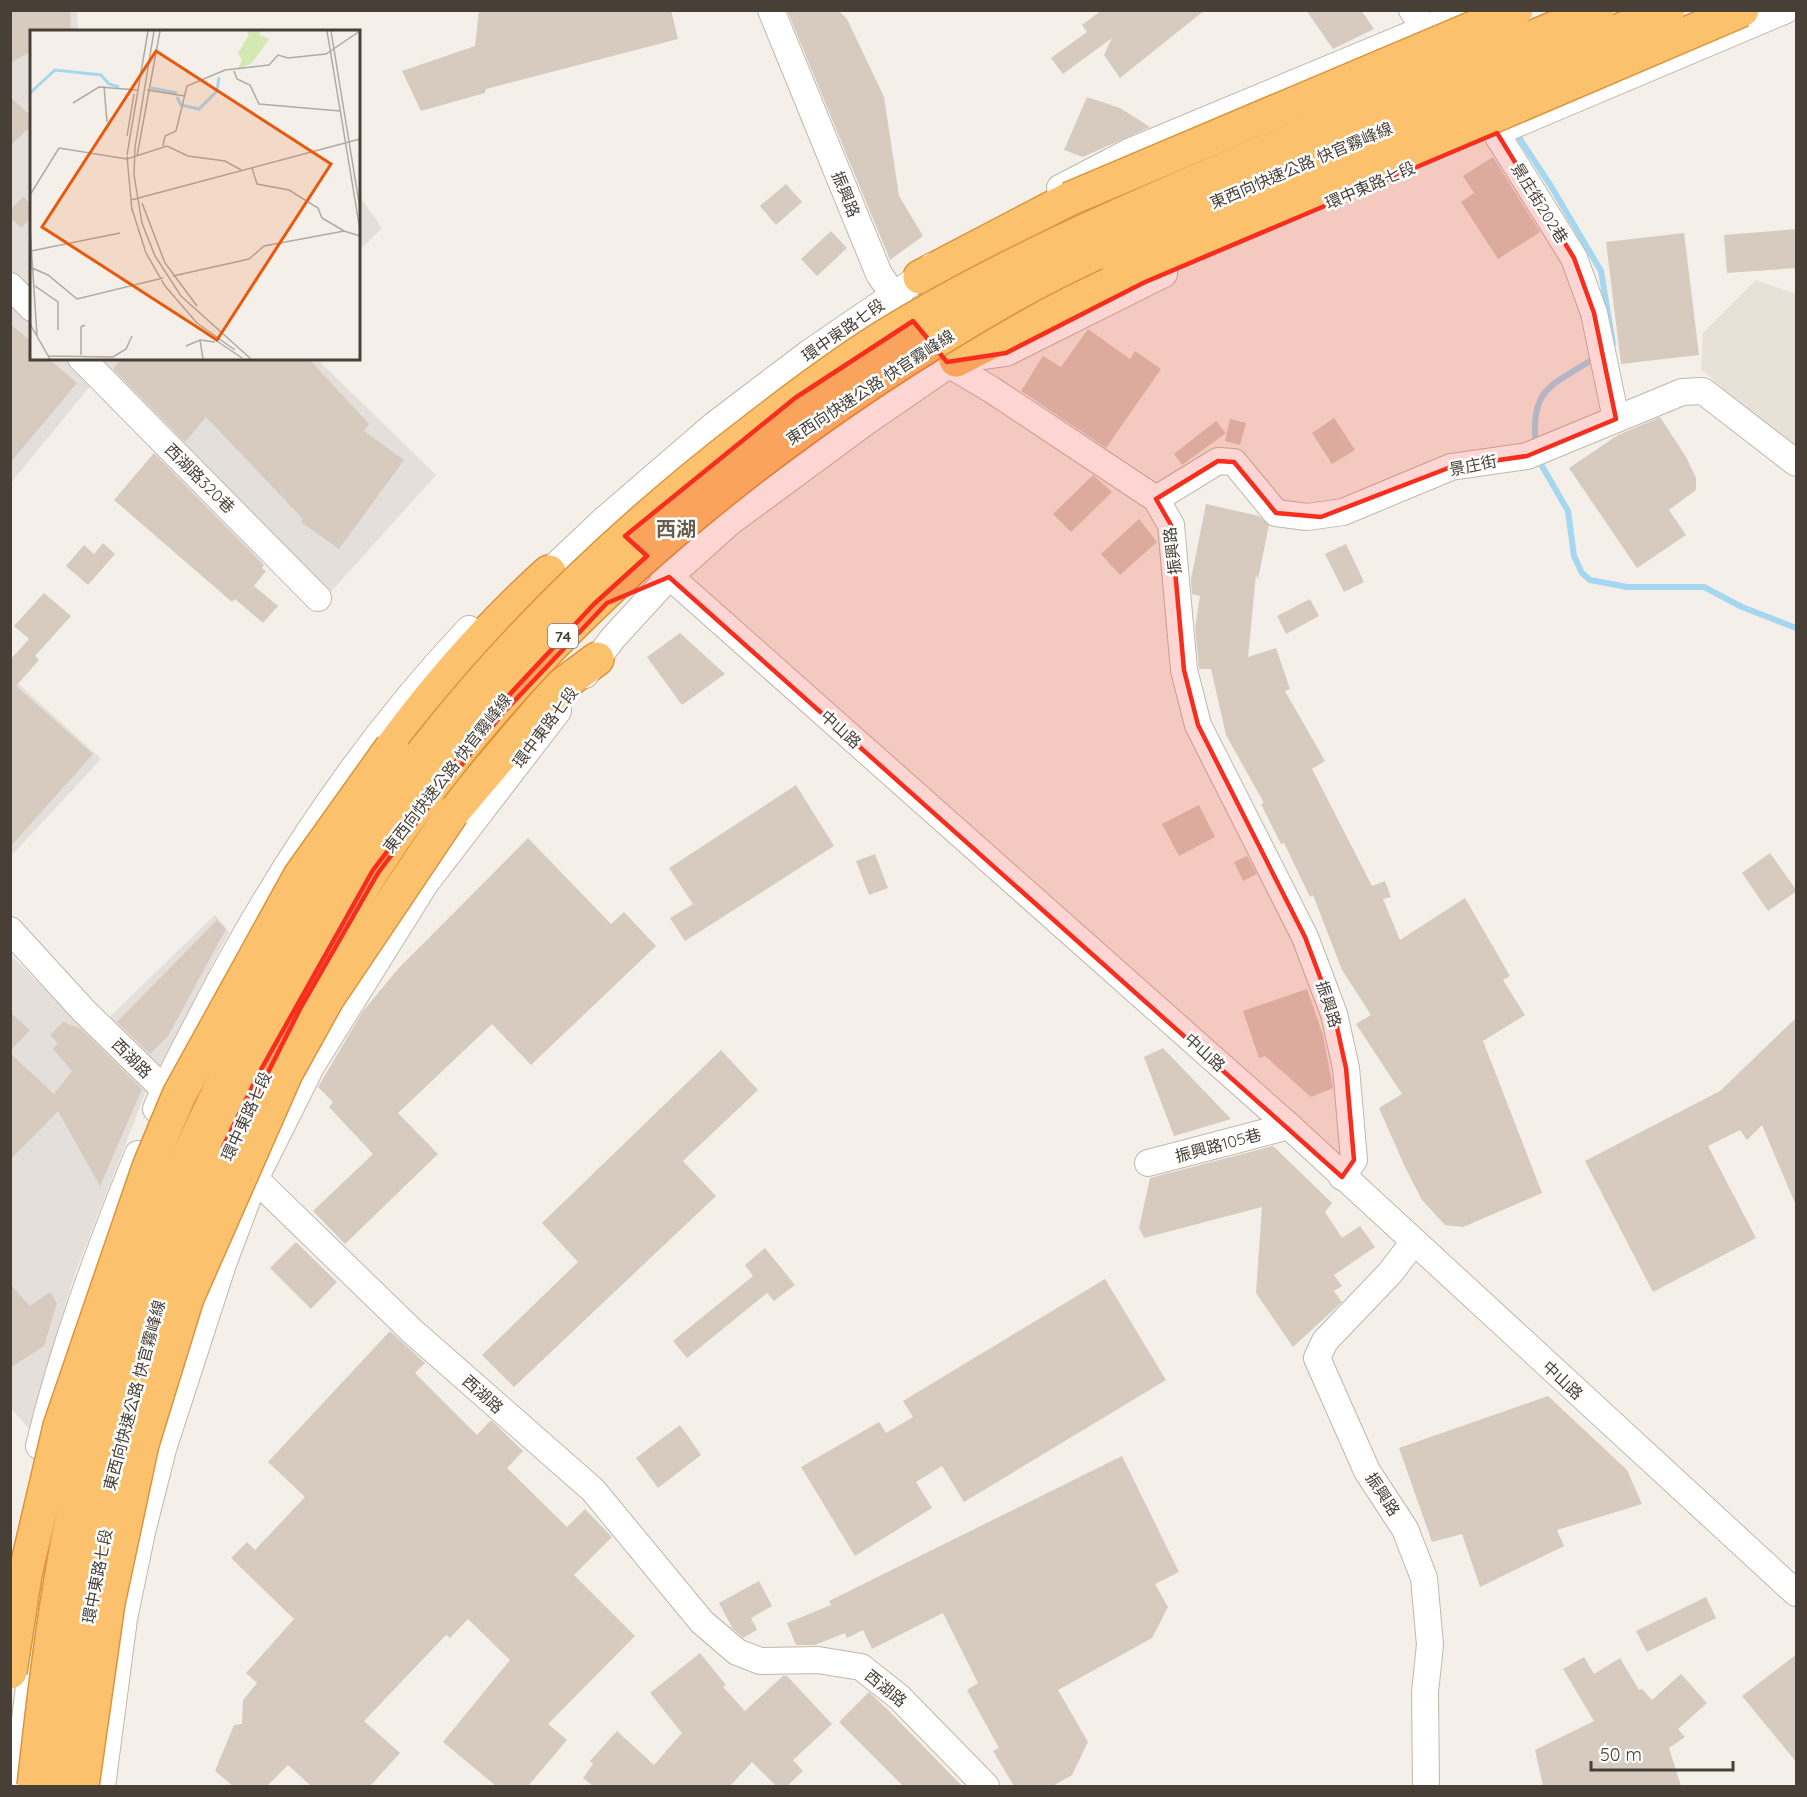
<svg xmlns="http://www.w3.org/2000/svg" width="1807" height="1797" font-family="Quicksand,'Noto Sans TC',sans-serif">
	<rect width="100%" height="100%" fill="#f4f0e9"/>
	<polygon fill="#e8e1d7" points="1756,280 1796,294 1796,455 1701,369 1703,333"/>
	<g fill="#e4dfda">
		<polygon points="11,11 77,11 78,31 32,32 32,358 317,359 436,475 327,596 104,369 11,483"/>
		<polygon points="358,194 382,228 359,251 358,251"/>
		<polygon points="11,677 101,759 11,856"/>
		<polygon points="215,915 229,932 145,1094 74,1276 29,1429 10,1407 10,954 91,1035"/>
	</g>
	<g fill="none" stroke-linecap="round" stroke-linejoin="round">
		<g stroke="#a6d7f0" stroke-width="6">
			<polyline points="1514,130 1551,186 1601,271 1613,344 1609,347"/>
			<path d="M1536,446C1529,385 1555,385 1596,357"/>
			<polyline points="1538,459 1568,511 1574,556 1582,573 1590,580 1627,587 1704,587 1742,607 1796,628"/>
		</g>
	</g>
	<g fill="#d6cbbe">
		<polygon points="10,10 70,10 71,32 32,32 32,51 10,63"/>
		<polygon points="479,10 671,10 678,39 486,89 485,93 421,111 402,71 475,46"/>
		<polygon points="787,10 838,10 847,19 884,97 899,196 923,236 890,260"/>
		<polygon points="1102,10 1205,10 1120,78 1104,55 1112,38 1063,74 1051,58 1087,32 1082,25"/>
		<polygon points="1306,10 1361,10 1374,29 1333,49"/>
		<polygon points="10,97 32,117 32,125 10,146"/>
		<polygon points="1087,97 1120,108 1150,127 1083,157 1064,150"/>
		<polygon points="1493,157 1540,232 1498,259 1461,202 1474,193 1463,176"/>
		<polygon points="786,184 802,202 776,225 760,206"/>
		<polygon points="23,197 32,205 32,217 21,228 10,217 10,210"/>
		<polygon points="1797,229 1797,268 1727,273 1724,235"/>
		<polygon points="831,231 847,248 817,276 801,259"/>
		<polygon points="1684,233 1699,355 1621,364 1606,242"/>
		<polygon points="10,324 32,342 32,358 48,358 77,383 10,463"/>
		<polygon points="1088,329 1130,359 1135,351 1161,369 1106,448 1021,391 1043,356 1061,367"/>
		<polygon points="122,358 308,358 369,424 364,431 404,460 339,549 301,522 303,519 206,417 185,442 113,369"/>
		<polygon points="1660,417 1686,457 1696,478 1696,490 1669,510 1686,535 1637,568 1569,468 1618,435"/>
		<polygon points="1334,418 1355,450 1332,464 1312,433"/>
		<polygon points="1230,419 1246,423 1240,445 1225,441"/>
		<polygon points="1216,421 1226,433 1182,465 1174,454"/>
		<polygon points="154,453 264,565 262,568 266,571 254,586 278,606 263,623 235,599 232,602 114,500"/>
		<polygon points="1093,475 1112,492 1071,532 1053,514"/>
		<polygon points="1206,504 1259,516 1269,525 1258,579 1256,575 1248,657 1276,648 1290,689 1285,691 1325,761 1312,769 1372,886 1385,881 1391,897 1383,899 1400,940 1465,898 1510,976 1503,980 1525,1015 1483,1041 1542,1193 1463,1227 1445,1225 1422,1200 1405,1167 1379,1108 1402,1094 1356,1024 1371,1015 1342,970 1313,895 1310,897 1284,843 1281,844 1261,804 1264,803 1226,735 1211,669 1199,669 1195,628 1200,596 1192,594 1191,579"/>
		<polygon points="1139,519 1157,542 1120,575 1101,554"/>
		<polygon points="103,543 115,554 88,585 66,566 84,545 94,554"/>
		<polygon points="1346,544 1364,582 1344,592 1325,554"/>
		<polygon points="44,593 71,616 35,656 39,660 16,686 93,754 10,847 10,660 29,639 14,626"/>
		<polygon points="1310,599 1319,616 1286,634 1277,616"/>
		<polygon points="680,633 725,674 682,705 647,657"/>
		<polygon points="796,785 834,846 685,941 670,918 693,904 669,868"/>
		<polygon points="1199,805 1215,837 1179,856 1162,824"/>
		<polygon points="528,838 611,924 624,912 656,946 531,1065 492,1024 398,1113 438,1154 345,1244 313,1211 373,1154 329,1107 333,1102 318,1087 363,1011 398,969"/>
		<polygon points="1770,853 1797,891 1768,911 1742,873"/>
		<polygon points="875,854 888,888 869,895 856,861"/>
		<polygon points="1247,856 1257,874 1243,881 1234,862"/>
		<polygon points="217,920 226,929 168,1036 150,1054 117,1022"/>
		<polygon points="1307,989 1323,1035 1333,1088 1311,1097 1265,1056 1259,1058 1243,1011"/>
		<polygon points="10,1012 30,1030 10,1051"/>
		<polygon points="1797,1017 1797,1208 1762,1125 1747,1140 1740,1130 1708,1146 1756,1238 1653,1292 1585,1161 1720,1091"/>
		<polygon points="63,1022 81,1029 142,1089 100,1186 58,1111 10,1160 10,1053 54,1094 72,1071 53,1049 58,1043 50,1035"/>
		<polygon points="1163,1048 1231,1119 1174,1136 1144,1057"/>
		<polygon points="721,1050 758,1090 683,1161 716,1196 514,1387 482,1355 578,1262 542,1223"/>
		<polygon points="1273,1146 1332,1203 1325,1212 1342,1238 1360,1226 1375,1247 1334,1275 1342,1286 1334,1291 1342,1302 1293,1347 1256,1293 1262,1207 1144,1238 1139,1228 1150,1178"/>
		<polygon points="296,1242 337,1282 311,1309 270,1268"/>
		<polygon points="765,1248 795,1285 774,1301 767,1293 687,1358 673,1341 753,1276 745,1265"/>
		<polygon points="1105,1279 1166,1380 964,1502 942,1466 916,1482 932,1508 855,1556 801,1467 879,1422 886,1433 913,1417 903,1401"/>
		<polygon points="10,1284 30,1306 50,1292 57,1303 44,1346 10,1368"/>
		<polygon points="390,1331 425,1363 415,1373 477,1435 491,1420 523,1451 507,1468 567,1527 585,1509 612,1537 574,1575 635,1636 548,1724 567,1740 528,1786 496,1786 443,1742 510,1660 468,1619 450,1638 446,1635 364,1721 400,1753 370,1786 311,1786 288,1765 267,1786 233,1786 215,1771 234,1725 242,1724 243,1700 257,1683 246,1673 294,1619 231,1558 247,1542 255,1550 305,1497 268,1462"/>
		<polygon points="1548,1396 1627,1470 1642,1504 1557,1530 1564,1546 1480,1587 1462,1534 1432,1542 1399,1448"/>
		<polygon points="680,1425 701,1455 658,1488 636,1458"/>
		<polygon points="1122,1456 1179,1572 1155,1584 1168,1607 1152,1638 1058,1690 1088,1742 1072,1775 1053,1786 1014,1786 993,1751 999,1748 967,1690 978,1683 943,1613 872,1649 863,1630 847,1638 845,1633 815,1645 796,1645 787,1623 831,1605 829,1601"/>
		<polygon points="759,1581 772,1606 751,1618 757,1630 743,1638 733,1629 719,1603"/>
		<polygon points="1706,1597 1716,1618 1647,1652 1636,1631"/>
		<polygon points="700,1653 726,1685 723,1687 745,1711 783,1676 787,1676 832,1724 793,1760 803,1771 787,1786 776,1786 752,1762 730,1786 593,1786 583,1778 593,1764 590,1761 617,1731 654,1765 682,1733 650,1693"/>
		<polygon points="1797,1654 1797,1763 1742,1696"/>
		<polygon points="1584,1657 1594,1674 1620,1658 1639,1690 1642,1689 1652,1700 1681,1674 1707,1703 1678,1729 1685,1737 1669,1748 1681,1786 1543,1786 1535,1750 1594,1721 1563,1669"/>
		<polygon points="869,1692 887,1709 962,1786 903,1786 839,1722"/>
	</g>
	<g fill="none" stroke-linecap="round" stroke-linejoin="round">
		<g stroke="#c0b7ab" stroke-width="28">
			<g id="minor">
				<polyline points="771,10 879,274 903,309"/>
				<polyline points="1412,10 1434,43"/>
				<polyline points="1486,117 1574,258 1594,313 1616,419"/>
				<polyline points="1507,128 1786,10"/>
				<polyline points="1060,188 1131,151 1470,10"/>
				<polyline points="10,286 32,308"/>
				<polyline points="943,357 950,365 992,390 1156,499 1171,525 1184,670 1198,725 1305,937 1334,1014 1346,1068 1354,1160 1342,1177"/>
				<polyline points="81,358 318,598"/>
				<polyline points="1156,499 1218,461 1234,462 1276,513 1307,517 1343,512 1451,467 1527,456 1682,392 1703,391 1796,463"/>
				<polyline points="657,565 1289,1126 1796,1593"/>
				<polyline points="534,582 549,572 606,518 714,425 809,353 920,277 932,266"/>
				<polyline points="585,675 613,638 669,577 729,523 866,422 956,360 1006,353 1164,274"/>
				<polyline points="10,930 84,1011 175,1100"/>
				<path d="M156,1109C170,1074 189,1041 206,1007C277,871 363,741 469,629"/>
				<polyline points="1148,1163 1289,1126"/>
				<polyline points="244,1168 412,1331 593,1490 702,1622 737,1652 760,1661 818,1660 861,1667 899,1697 986,1786"/>
				<polyline points="1413,1243 1390,1273 1325,1341 1317,1358 1367,1471 1405,1529 1424,1578 1430,1645 1425,1692 1426,1786"/>
				<path d="M39,1446C63,1346 99,1250 138,1154"/>
				<polyline points="17,1786 41,1587 56,1534"/>
				<polyline points="102,1786 124,1619 142,1532 163,1449 223,1264 255,1179 312,1065 425,884 558,711"/>
			</g>
		</g>
		<g stroke="#dc943b" stroke-width="36">
			<g id="highway">
				<polyline points="920,277 1069,199"/>
				<polyline points="956,360 1117,277"/>
				<path d="M392,747C440,682 489,626 549,572"/>
				<polyline points="452,813 558,688 597,659"/>
			</g>
		</g>
		<use href="#minor" stroke="#fff" stroke-width="26"/>
		<use href="#highway" stroke="#fcc16c" stroke-width="33"/>
		<g stroke="#dc943b" stroke-width="36" stroke-linecap="butt">
			<g id="highway-bridge">
				<polyline points="1069,199 1516,10"/>
				<polyline points="1117,277 1742,10"/>
				<polyline points="10,1672 25,1575 60,1426 149,1167 179,1095 300,876 392,747"/>
				<path d="M34,1786C47,1668 61,1551 91,1436C137,1255 215,1083 310,923C346,862 385,801 430,744C524,625 637,519 758,427C798,396 839,365 882,338C997,267 1122,213 1246,160C1363,110 1480,60 1597,10"/>
				<path d="M59,1786C78,1634 100,1479 148,1332C184,1222 234,1117 290,1016C317,967 343,917 373,870C526,631 763,438 1008,298C1094,249 1186,214 1277,175C1407,120 1538,65 1668,10"/>
				<polyline points="82,1786 108,1603 142,1444 187,1298 286,1073 327,999 452,813"/>
			</g>
		</g>
		<use href="#highway-bridge" stroke="#fcc16c" stroke-width="33"/>
	</g>
	<path fill="#f72d1d" fill-opacity="0.2" stroke="#f72d1d" stroke-width="4.5" stroke-linejoin="round" d="M1497,133L1574,258L1594,313L1616,419L1527,456L1451,467L1321,517L1276,513L1234,462L1218,461L1156,499L1171,525L1184,670L1198,725L1305,937L1334,1014L1346,1068L1354,1160L1342,1177L669,577L607,603L502,714L421,816L378,873L300,1009L228,1152L223,1147L259,1073L373,870L496,709L594,604L647,556L625,536L795,398L913,321L947,362L1006,353L1145,282Z"/>
	<g text-anchor="middle" dominant-baseline="central" stroke-width="5" stroke-linejoin="round" paint-order="stroke">
		<rect fill="#fff" stroke="#7f7973" stroke-width="1.5" x="548" y="624" width="30" height="24" rx="4.5"/>
		<g font-size="15" font-weight="bold" fill="#484037">
			<text x="563" y="636">74</text>
		</g>
		<g font-size="16" fill="#484037" stroke="#fff">
			<text transform="translate(1301 165) rotate(-23)">東西向快速公路 快官霧峰線</text>
			<text transform="translate(1370 185) rotate(-23)">環中東路七段</text>
			<text transform="translate(846 194) rotate(68)">振興路</text>
			<text transform="translate(1540 203) rotate(58)">景庄街202巷</text>
			<text transform="translate(843 330) rotate(-35)">環中東路七段</text>
			<text transform="translate(870 387) rotate(-33)">東西向快速公路 快官霧峰線</text>
			<text transform="translate(1473 465) rotate(-11)">景庄街</text>
			<text transform="translate(200 478) rotate(45)">西湖路320巷</text>
			<text transform="translate(1172 551) rotate(-97)">振興路</text>
			<text transform="translate(545 727) rotate(-53)">環中東路七段</text>
			<text transform="translate(841 729) rotate(42)">中山路</text>
			<text transform="translate(447 773) rotate(-52)">東西向快速公路 快官霧峰線</text>
			<text transform="translate(1329 1004) rotate(72)">振興路</text>
			<text transform="translate(1205 1052) rotate(42)">中山路</text>
			<text transform="translate(132 1058) rotate(45)">西湖路</text>
			<text transform="translate(246 1116) rotate(-65)">環中東路七段</text>
			<text transform="translate(1218 1145) rotate(-15)">振興路105巷</text>
			<text transform="translate(1563 1380) rotate(43)">中山路</text>
			<text transform="translate(483 1394) rotate(42)">西湖路</text>
			<text transform="translate(134 1395) rotate(-75)">東西向快速公路 快官霧峰線</text>
			<text transform="translate(1383 1494) rotate(57)">振興路</text>
			<text transform="translate(97 1576) rotate(-79)">環中東路七段</text>
			<text transform="translate(886 1688) rotate(39)">西湖路</text>
		</g>
		<g font-size="20" font-weight="bold" fill="#6a5d4f" stroke="#fff">
			<text x="676" y="528">西湖</text>
		</g>
	</g>
	<g transform="translate(30 30)">
		<rect width="330" height="330" fill="#f4f0e9"/>
		<path d="M217,1H232L229,5L239,9L222,33L208,39L212,30L208,23L219,5Z" fill="#d4e8b2"/>
		<path fill="none" stroke="#a6d7f0" stroke-width="3" d="M121,58L147,63M0,63L25,40L71,45L79,54L89,57M147,67L151,75L169,79L187,61L189,47"/>
		<path fill="none" stroke="#afaaa2" stroke-width="1.5" d="M124,1L105,117L104,145L112,193L125,226L151,266L221,329M297,1L330,200M301,1L330,179M204,41L207,49L220,55L229,74L310,81M74,56L77,92M117,60L155,66M43,73L69,57L107,60M97,106L104,64M133,116L135,106L146,101L157,56L195,40L239,35L248,25L258,28L296,24L330,1M97,125L118,1M97,126L102,181M107,126L130,1M222,138L227,154L259,160L288,178L292,188L314,201M0,165L29,118L97,129L137,116L158,126L195,131L211,140M101,170L330,109M112,173L135,233L167,276M102,179L116,223L135,256L167,293L205,320M0,198L7,306M1,221L90,203M0,237L18,245L47,269L133,248M143,246L219,229L234,216L314,201L330,206M5,256L28,272V300M0,294L20,329M175,303L212,328M170,310L173,329M156,316L170,310L185,312M51,325V297L55,295M18,326L83,327L96,319L102,306"/>
		<path fill="#e8590c" fill-opacity="0.15" stroke="#e8590c" stroke-width="3" d="M126,21L301,134L187,310L12,197Z"/>
		<rect width="330" height="330" fill="none" stroke="#484037" stroke-width="3"/>
	</g>
	<rect width="1807" height="1797" fill="none" stroke="#484037" stroke-width="24"/>
	<path d="M1591 1761v9h142v-9" fill="none" stroke="#484037" stroke-width="3"/>
	<text x="1600" y="1761" font-size="18" fill="#484037" stroke="#ffffff" stroke-width="4.5" paint-order="stroke">50 m</text>
</svg>
